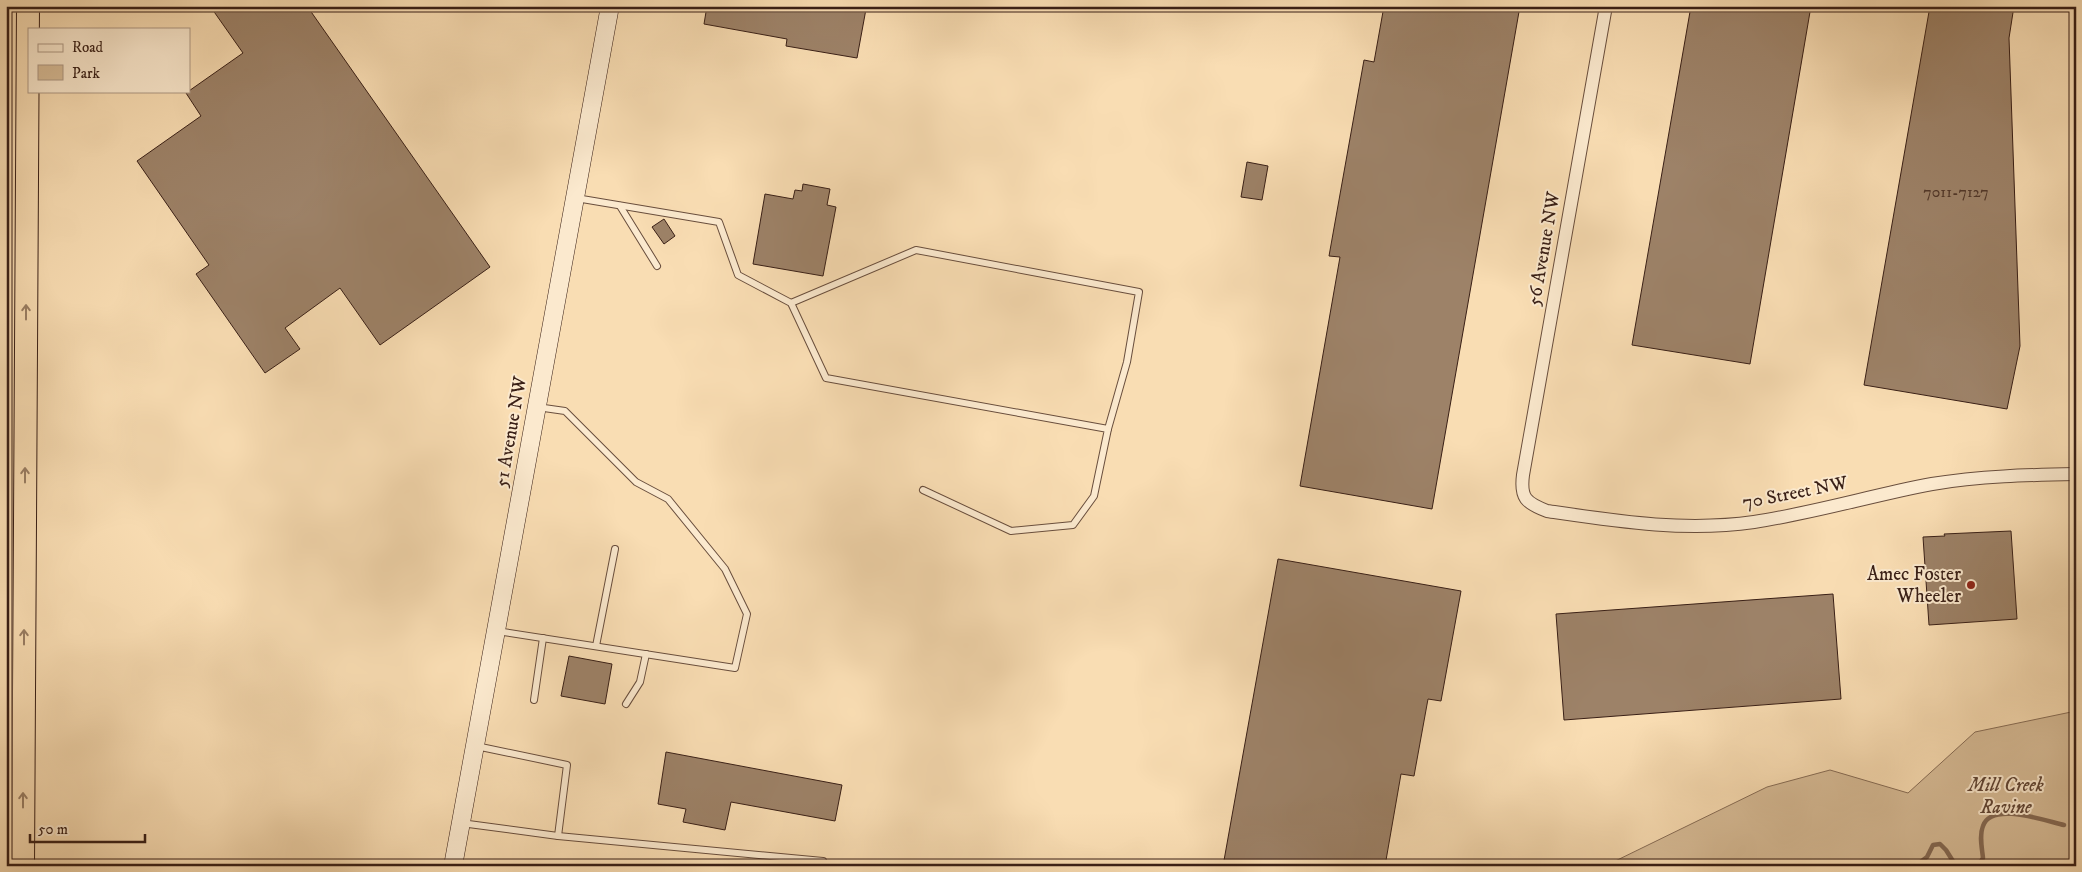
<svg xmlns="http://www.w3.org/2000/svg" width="2082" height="872" font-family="'IM FELL DW Pica',serif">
	<rect width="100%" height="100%" fill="#f9ddb3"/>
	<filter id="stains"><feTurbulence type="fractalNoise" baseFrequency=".004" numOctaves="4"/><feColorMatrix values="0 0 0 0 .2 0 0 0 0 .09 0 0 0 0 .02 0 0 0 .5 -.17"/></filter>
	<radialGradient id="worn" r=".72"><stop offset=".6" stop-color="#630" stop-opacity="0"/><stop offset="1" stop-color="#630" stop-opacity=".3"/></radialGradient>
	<polygon fill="#d8bd98" stroke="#886e57" points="2076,711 2076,861 2068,866 1605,866 1767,787 1830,770 1908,793 1975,732"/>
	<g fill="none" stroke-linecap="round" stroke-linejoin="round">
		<g stroke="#856a54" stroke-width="4.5">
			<polyline points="1915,866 1927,857 1933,845 1940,844 1946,850 1956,866"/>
			<path d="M1978,866L1983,858C1982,848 1979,836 1983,826C1991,801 2046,821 2064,825"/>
		</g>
	</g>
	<g fill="#9d8268" stroke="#391f16">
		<polygon points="210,6 307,6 490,267 380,345 340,288 285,328 300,349 265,373 196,274 209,265 137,161 201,116 186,93 243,53"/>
		<polygon points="707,6 852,6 866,9 857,58 786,46 787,39 704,24"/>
		<polygon points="1384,6 1520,6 1432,509 1300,486 1340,257 1329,256 1364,60 1374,62"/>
		<polygon points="1691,6 1811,6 1750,364 1632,345"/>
		<polygon points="1930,6 2014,6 2009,38 2020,346 2007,409 1864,385"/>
		<polygon points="1247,162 1268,166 1262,200 1241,197"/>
		<polygon points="803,184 830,189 827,205 836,207 823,276 753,264 765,194 793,199 795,190 802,191"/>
		<polygon points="664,219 675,236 664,244 652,227"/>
		<polygon points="2011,531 2017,619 1929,625 1923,537 1945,536 1944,534"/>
		<polygon points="1278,559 1461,591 1441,701 1428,699 1414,776 1401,774 1385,866 1223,866"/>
		<polygon points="1833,594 1841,699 1564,720 1556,614"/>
		<polygon points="569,656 612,664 605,704 561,696"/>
		<polygon points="666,752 842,785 835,821 731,802 725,830 683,822 686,809 658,804"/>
	</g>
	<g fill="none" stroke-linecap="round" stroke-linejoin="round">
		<g stroke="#694e3d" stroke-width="8">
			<g id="lane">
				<polyline points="576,198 719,222 738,275 791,303 826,378 1108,429 1094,496 1073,525 1011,531 923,490"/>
				<polyline points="620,206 657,266"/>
				<polyline points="791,303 916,250 1139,292 1127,362 1108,429"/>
				<polyline points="497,631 735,668 747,614 725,569 668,499 636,482 565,411 537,407"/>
				<polyline points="596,646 615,549"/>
				<polyline points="534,700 543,638"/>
				<polyline points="626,704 640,682 646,654"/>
				<polyline points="476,746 567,765 558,836"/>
				<polyline points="461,823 558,836 823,861"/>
			</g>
		</g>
		<g stroke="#694e3d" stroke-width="14">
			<path id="street" d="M1606,6L1523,475C1520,498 1526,503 1547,511C1616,521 1684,532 1754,522C1814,513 1873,495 1932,484C1980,476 2028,475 2076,474"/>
		</g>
		<g stroke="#391f16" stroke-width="19">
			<polyline id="secondary" points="453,866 610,6"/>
		</g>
		<g stroke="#391f16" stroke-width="24">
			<polyline id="highway" points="23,866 28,6"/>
		</g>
		<use href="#lane" stroke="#fbe9ce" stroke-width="6"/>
		<use href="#street" stroke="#fbe9ce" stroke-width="12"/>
		<use href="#secondary" stroke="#fbe9ce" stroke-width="18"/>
		<use href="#highway" stroke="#f9ddb3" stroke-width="22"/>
	</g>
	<defs><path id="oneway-shaft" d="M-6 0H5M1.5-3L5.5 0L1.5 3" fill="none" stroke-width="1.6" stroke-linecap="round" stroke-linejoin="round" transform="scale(1.25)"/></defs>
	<g stroke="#997e64">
		<use href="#oneway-shaft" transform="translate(26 312) rotate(-90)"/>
		<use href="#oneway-shaft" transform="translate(25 475) rotate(-90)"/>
		<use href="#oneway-shaft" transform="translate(24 637) rotate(-90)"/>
		<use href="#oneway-shaft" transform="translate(23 800) rotate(-90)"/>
	</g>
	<circle fill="#8f2418" stroke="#fbe9ce" stroke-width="2" cx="1971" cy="585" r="5"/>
	<g text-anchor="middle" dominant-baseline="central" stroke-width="4" stroke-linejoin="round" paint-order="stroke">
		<g font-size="16" fill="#52382a">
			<text x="1956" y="192">7011-7127</text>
		</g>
		<g font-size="19" fill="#391f16" stroke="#fbe9ce">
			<text transform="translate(1544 249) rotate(-80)">56 Avenue NW</text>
			<text transform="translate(511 432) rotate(-80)">51 Avenue NW</text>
			<text transform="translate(1795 493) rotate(-11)">70 Street NW</text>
		</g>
		<g font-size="19" fill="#391f16" stroke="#fbe9ce" text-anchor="end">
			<text x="1961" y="574">Amec Foster<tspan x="1961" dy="22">Wheeler</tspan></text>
		</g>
		<g font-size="19" font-style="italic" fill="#614636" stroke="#fbe9ce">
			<text x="2006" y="785">Mill Creek<tspan x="2006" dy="22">Ravine</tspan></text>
		</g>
	</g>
	<rect width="2082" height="872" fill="none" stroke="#f9ddb3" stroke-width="25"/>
	<rect x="8" y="8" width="2067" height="857" fill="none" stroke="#391f16" stroke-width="2.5"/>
	<rect x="12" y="12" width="2057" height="847" fill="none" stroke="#391f16"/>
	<rect x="28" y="28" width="162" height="65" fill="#fbe9ce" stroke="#ad9884"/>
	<rect x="38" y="44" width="25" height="8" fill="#fbe9ce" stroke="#ad9884"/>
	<text x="72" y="52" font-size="15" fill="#391f16">Road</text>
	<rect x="38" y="65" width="25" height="15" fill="#d8bd98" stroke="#ad9884"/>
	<text x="72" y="78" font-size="15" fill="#391f16">Park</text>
	<path d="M30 834v8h115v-8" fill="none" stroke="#391f16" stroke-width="2.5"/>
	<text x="38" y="834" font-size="15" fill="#391f16" stroke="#fbe9ce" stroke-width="4" paint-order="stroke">50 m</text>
	<rect width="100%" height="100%" filter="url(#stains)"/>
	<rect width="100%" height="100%" fill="url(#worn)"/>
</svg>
